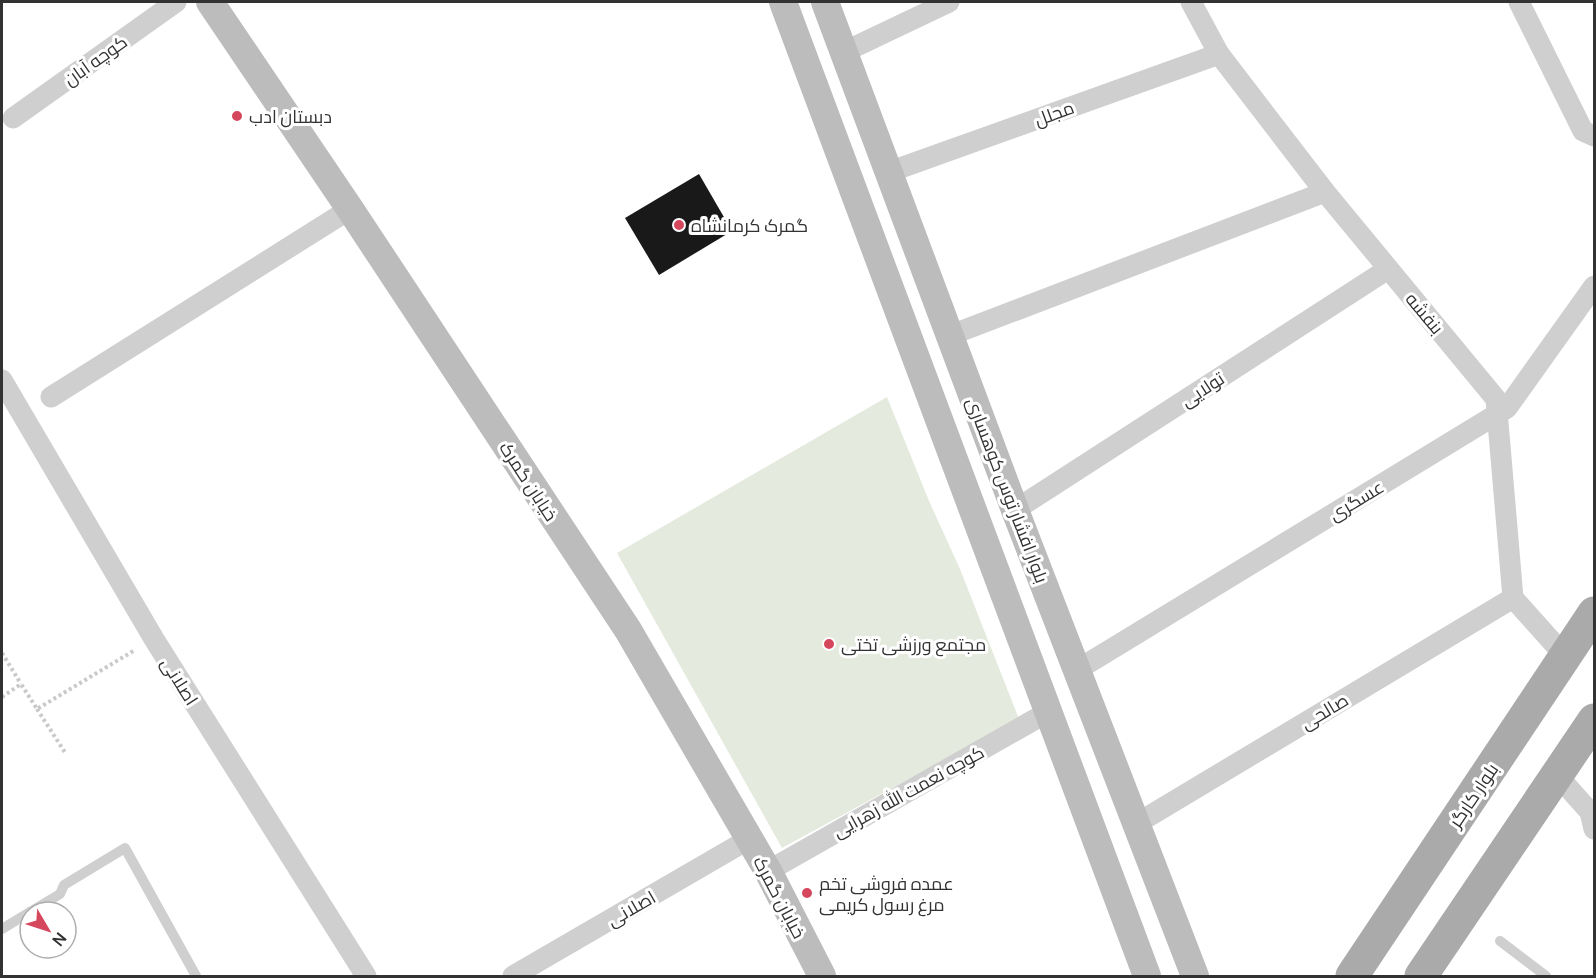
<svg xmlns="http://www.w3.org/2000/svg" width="1596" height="978" font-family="Manrope,Cairo,sans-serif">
	<rect width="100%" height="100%" fill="#fff"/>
	<polygon fill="#e5eade" points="887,397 929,501 960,569 1019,719 782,848 617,553"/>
	<polygon fill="#191919" points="699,174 732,231 659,275 625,218"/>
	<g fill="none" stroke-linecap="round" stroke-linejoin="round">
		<g stroke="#c9c9c9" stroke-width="4" stroke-dasharray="3 3" stroke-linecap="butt">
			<polyline points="2,653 21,684"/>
			<polyline points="2,697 21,684 37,709 135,650"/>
			<polyline points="37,709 66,754"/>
		</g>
		<g stroke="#cfcfcf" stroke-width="10">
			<polyline points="30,912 60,894 64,885 125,848 196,976"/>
			<polyline points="2,929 30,912"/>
			<polyline points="1500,941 1546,976"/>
		</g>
		<g stroke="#cfcfcf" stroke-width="21">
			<polyline points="1191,2 1219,54 1325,192 1496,399 1513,598 1565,656"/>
			<polyline points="1519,2 1583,131 1594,136"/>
			<polyline points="844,52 949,2"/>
			<polyline points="13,118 176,2"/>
			<polyline points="889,172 1219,54"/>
			<polyline points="951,335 1325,192"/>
			<polyline points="2,380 154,639 366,976"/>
			<polyline points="51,397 350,209"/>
			<polyline points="1015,510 1388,269"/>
			<polyline points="1077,670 1507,408 1594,286"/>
			<polyline points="1557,775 1590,812 1594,829"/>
			<polyline points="1136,824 1513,598"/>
			<polyline points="768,871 1048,712"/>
			<polyline points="513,976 749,839"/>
		</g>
		<g stroke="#bcbcbc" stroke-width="28">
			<polyline points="210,2 350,209 628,630 768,871 822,976"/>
			<polyline points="783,2 1147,976"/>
			<polyline points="825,2 1015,510 1195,976"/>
		</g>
		<g stroke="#aaa" stroke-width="33">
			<polyline points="1352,976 1594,613"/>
			<polyline points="1421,976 1594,720"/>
		</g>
	</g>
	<g fill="#d5475c" stroke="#fff" stroke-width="2">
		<circle cx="237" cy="116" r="6"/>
		<circle cx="679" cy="225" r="6"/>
		<circle cx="829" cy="644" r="6"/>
		<circle cx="807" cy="893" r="6"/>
	</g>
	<g text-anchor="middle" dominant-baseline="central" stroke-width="6" stroke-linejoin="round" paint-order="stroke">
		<g font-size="18" fill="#323232" stroke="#fff">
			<text transform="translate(95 60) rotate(-35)">کوچه آبان</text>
			<text transform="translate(1054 113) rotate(-20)">مجلل</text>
			<text transform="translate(1425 313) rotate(50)">بنفشه</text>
			<text transform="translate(1202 389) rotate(-33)">تولایی</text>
			<text transform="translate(529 481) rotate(57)">خیابان گمرک</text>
			<text transform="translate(1008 490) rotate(69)">بلوار افشار توس کوهساری</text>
			<text transform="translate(1356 500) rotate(-31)">عسگری</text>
			<text transform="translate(180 681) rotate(58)">اصلانی</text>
			<text transform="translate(1324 711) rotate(-31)">صالحی</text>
			<text transform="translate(908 791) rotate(-29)">کوچه نعمت الله زهرایی</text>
			<text transform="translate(1473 795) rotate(-56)">بلوار کارگر</text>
			<text transform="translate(780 897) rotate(62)">خیابان گمرک</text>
			<text transform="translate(631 908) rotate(-30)">اصلانی</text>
		</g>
		<g font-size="18" fill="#323232" stroke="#fff" text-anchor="start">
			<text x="249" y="116">دبستان ادب</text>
			<text x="691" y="225">گمرک کرمانشاه</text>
			<text x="841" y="644">مجتمع ورزشی تختی</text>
			<text x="819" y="883">عمده فروشی تخم<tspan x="819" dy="21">مرغ رسول کریمی</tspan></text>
		</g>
	</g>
	<rect width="1596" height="978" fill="none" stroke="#323232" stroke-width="6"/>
	<g transform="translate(48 930) rotate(129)"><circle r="28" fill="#ffffff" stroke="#adadad" stroke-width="1.5"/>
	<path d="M0-4.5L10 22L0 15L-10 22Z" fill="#d5475c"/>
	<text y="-9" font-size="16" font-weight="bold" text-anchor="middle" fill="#323232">N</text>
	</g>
</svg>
